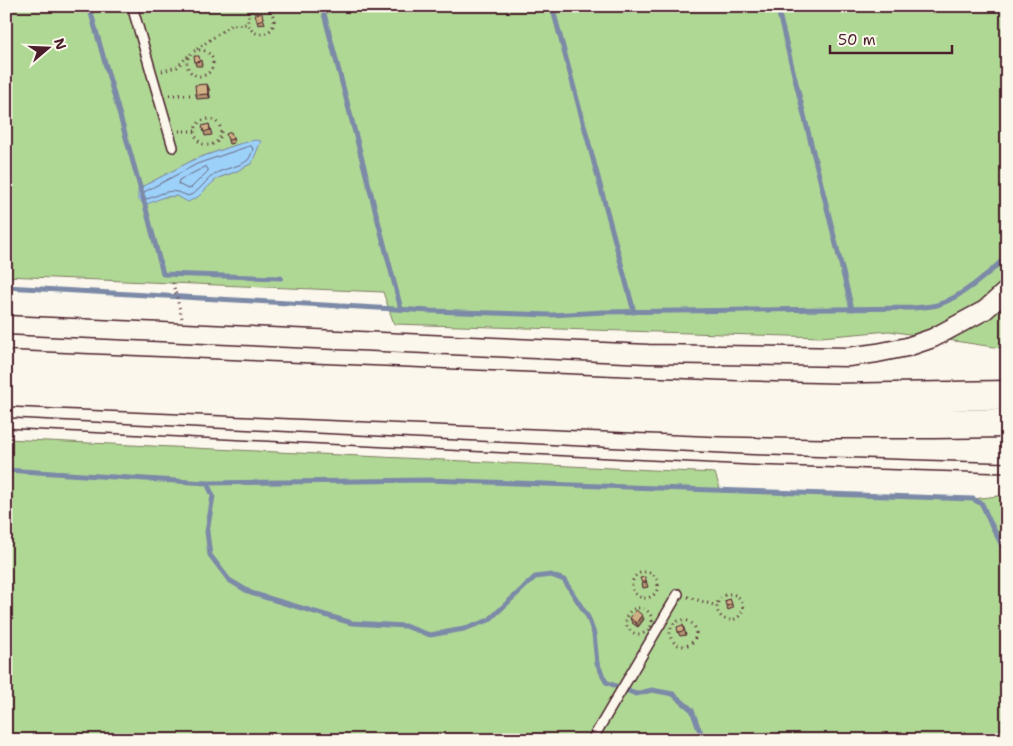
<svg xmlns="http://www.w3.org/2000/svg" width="1013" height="746" font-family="'Shantell Sans',sans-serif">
	<rect width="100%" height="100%" fill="#fbf7ec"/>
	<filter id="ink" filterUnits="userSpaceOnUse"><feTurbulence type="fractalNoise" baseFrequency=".02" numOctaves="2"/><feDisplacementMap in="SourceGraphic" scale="10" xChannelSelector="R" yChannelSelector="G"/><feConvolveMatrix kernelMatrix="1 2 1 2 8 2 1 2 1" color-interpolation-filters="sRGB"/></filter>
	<g filter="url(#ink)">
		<g fill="#b0d895" stroke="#7d7c60" fill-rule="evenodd">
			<path d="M6,6H1007V349L889,331L821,337L394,324L383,292L6,276ZM239,144L252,163L235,172L218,178L188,201L177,196L164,197L138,189L195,159Z"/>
			<polygon points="6,439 715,473 720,489 973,499 1007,495 1007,740 6,740"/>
		</g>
		<polygon fill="#9cd1fa" stroke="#7b8aa7" points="255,140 261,141 252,163 235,172 218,178 209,186 198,197 188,202 177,196 164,197 145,205 138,199 138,189 195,159 239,144"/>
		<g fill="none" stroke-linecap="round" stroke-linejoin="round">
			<g stroke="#6b667e" stroke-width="1">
				<path d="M250,146L252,147L253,149C252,152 250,158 248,160C240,167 224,168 215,174C205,180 200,192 188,196C169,187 165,193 147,199L143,197L144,192L197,164Z"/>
				<polygon points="206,167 208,169 208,171 191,188 188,189 178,184 179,180 199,170"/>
			</g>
			<g stroke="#7b8aa7" stroke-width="5">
				<polyline points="89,6 145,205 163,274 281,278"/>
				<polyline points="322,6 401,309"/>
				<polyline points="552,6 634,312"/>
				<polyline points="777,6 852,309"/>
				<path d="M6,287L431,311L551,315L603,312L913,308C921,307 929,307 937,305C960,298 990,273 1007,256"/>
				<polyline points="6,470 207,483 213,496 207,532 210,555 229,580 251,593 352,623 405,626 430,635 464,629 489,620 535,577 551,575 564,580 588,617 594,634 597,663 606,682 636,694 652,690 673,694 692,710 698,727 705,740"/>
				<polyline points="207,483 428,480 973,499 982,504 989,520 1007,555"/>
			</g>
			<g stroke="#4a1f2b" stroke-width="12">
				<g id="lane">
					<polyline points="132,6 173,147"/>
					<polyline points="6,423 753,460 1007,468"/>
					<polyline points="592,740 678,594"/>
				</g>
			</g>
			<g stroke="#4a1f2b" stroke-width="21">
				<polyline id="street" points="6,325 648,354 848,357 877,353 907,347 933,338 985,310 1007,290"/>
			</g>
			<g stroke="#4a1f2b" stroke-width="31">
				<g id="highway">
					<polyline points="6,365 721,395 836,398 1007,395"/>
					<polyline points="6,392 720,422 824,424 934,424 1007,423"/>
				</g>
			</g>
			<g stroke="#4a1f2b" stroke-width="3" stroke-dasharray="1 4" stroke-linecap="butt">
				<circle cx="261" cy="21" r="13"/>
				<polyline points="197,49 231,25 248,24"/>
				<circle cx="200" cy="63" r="13"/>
				<polyline points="162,71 177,67 188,56"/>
				<polyline points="169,95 194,95"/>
				<circle cx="208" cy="132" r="13"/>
				<polyline points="179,131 195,131"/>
				<polyline points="173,283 182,318"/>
				<circle cx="645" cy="585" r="13"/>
				<circle cx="730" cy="607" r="13"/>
				<polyline points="688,597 717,606"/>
				<circle cx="639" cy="621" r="13"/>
				<circle cx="683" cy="633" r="13"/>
			</g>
			<use href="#lane" stroke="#fbf7ec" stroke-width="9"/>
			<use href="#street" stroke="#fbf7ec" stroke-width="18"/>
			<use href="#highway" stroke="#fbf7ec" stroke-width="28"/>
		</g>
		<g fill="#b39772" stroke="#4a1f2b">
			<polygon points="263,17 265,24 258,25 257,21"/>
			<polygon points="201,60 202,66 196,66 195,62"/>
			<polygon points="207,84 209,89 210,98 197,99 196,95"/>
			<polygon points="209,124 212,135 205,136 204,132"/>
			<polygon points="233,137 234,143 229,144 228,140"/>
			<polygon points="645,577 648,587 643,588 642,583"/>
			<polygon points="730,599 733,608 728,610 725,601"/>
			<polygon points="630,618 644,619 638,627 632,623"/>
			<polygon points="683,625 686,635 680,636 678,632"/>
		</g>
		<g fill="#927b5c" stroke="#4a1f2b">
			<polygon points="207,84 209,89 210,98 208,94"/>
			<polygon points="642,615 644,619 638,627 636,623"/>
		</g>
		<g fill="#d0b084" stroke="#4a1f2b">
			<polygon points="262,13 263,19 257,21 255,14"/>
			<polygon points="194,56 199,56 200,61 195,62"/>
			<polygon points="207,84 208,94 196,95 195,85"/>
			<polygon points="209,124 210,130 204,132 202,126"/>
			<polygon points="231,132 233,139 228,140 226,134"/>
			<polygon points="645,577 646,582 642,583 640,578"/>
			<polygon points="730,599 732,604 726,606 725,601"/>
			<polygon points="636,610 642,615 636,623 630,618"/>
			<polygon points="683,625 684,631 678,632 677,627"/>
		</g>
	</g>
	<rect width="1013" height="746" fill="none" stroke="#fbf7ec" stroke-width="25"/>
	<rect x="12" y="12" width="988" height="721" fill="none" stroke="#4a1f2b" stroke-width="2" filter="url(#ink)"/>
	<g transform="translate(48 48) rotate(71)" stroke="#fbf7ec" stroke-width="4" paint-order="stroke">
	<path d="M0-4L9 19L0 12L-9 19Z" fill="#4a1f2b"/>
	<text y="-8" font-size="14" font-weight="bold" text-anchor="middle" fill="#4a1f2b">N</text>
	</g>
	<path d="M830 45v8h122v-8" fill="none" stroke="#4a1f2b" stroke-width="2.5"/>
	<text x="838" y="45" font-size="15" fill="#4a1f2b" stroke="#fbf7ec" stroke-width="4" paint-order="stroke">50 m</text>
</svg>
